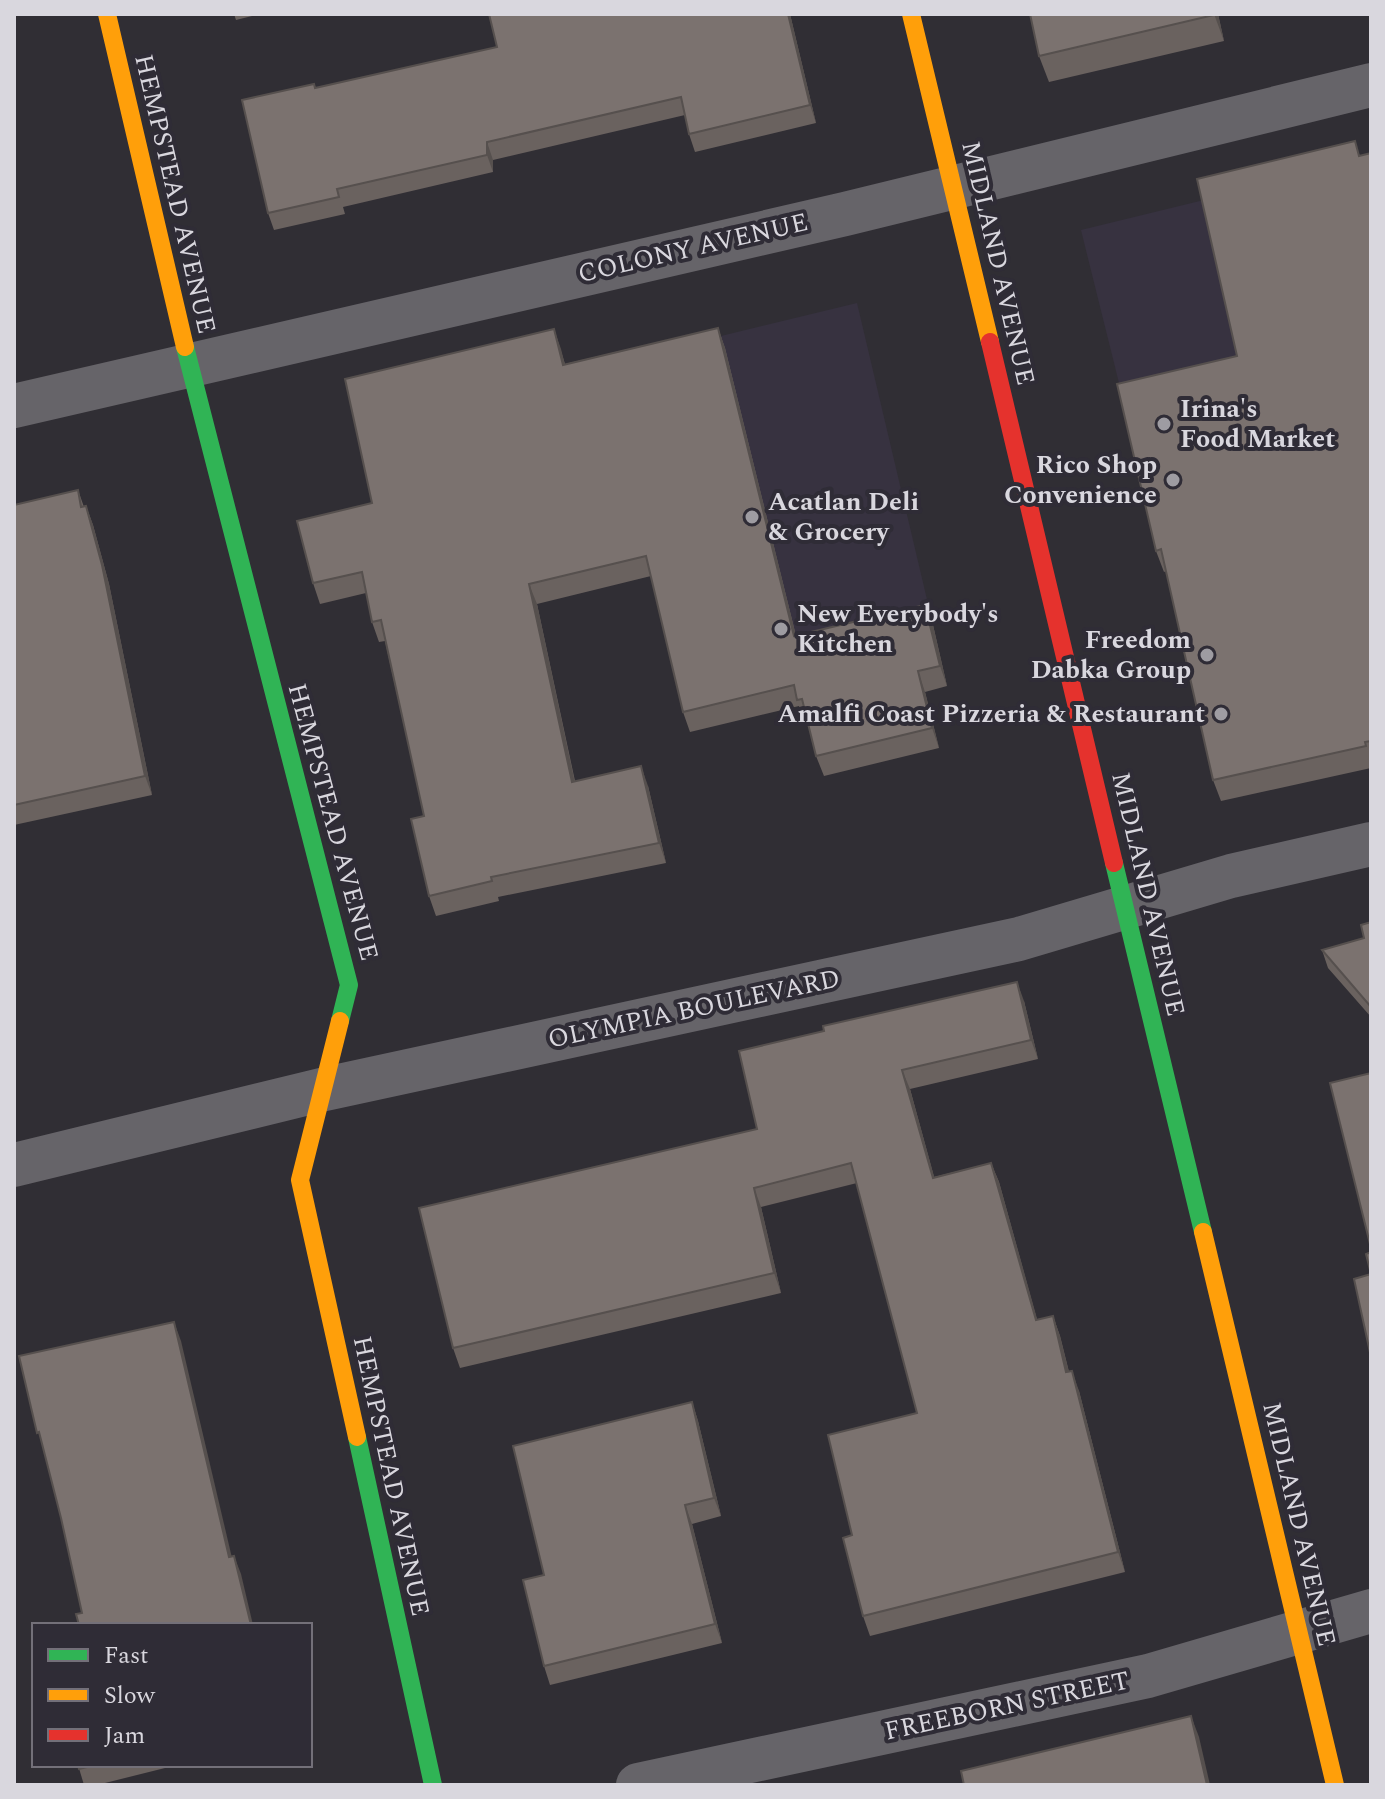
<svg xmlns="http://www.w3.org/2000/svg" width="1385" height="1799" font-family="Spectral,serif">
	<rect width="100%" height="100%" fill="#302e34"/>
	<g fill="#373240">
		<polygon points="1204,200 1371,336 1122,395 1081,230"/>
		<polygon points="857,303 933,625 801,656 602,365"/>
	</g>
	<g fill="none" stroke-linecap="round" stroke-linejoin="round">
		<g stroke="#666469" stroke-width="44">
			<polyline points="14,406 845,214 1371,85"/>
			<polyline points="14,1165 325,1089 1019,939 1231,876 1371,844"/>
			<polyline points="638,1785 1148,1676 1371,1611"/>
		</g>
		<g stroke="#30b455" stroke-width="18">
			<polyline points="185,347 349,985 340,1021"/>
			<polyline points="1114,863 1203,1232"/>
			<polyline points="357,1437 433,1785"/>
		</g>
		<g stroke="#ff9f0a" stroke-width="18">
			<polyline points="107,14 185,347"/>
			<polyline points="911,14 990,342"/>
			<polyline points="340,1021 300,1180 357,1437"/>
			<polyline points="1203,1232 1335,1785"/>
		</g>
		<polyline stroke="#e5322d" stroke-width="18" points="990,342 1114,863"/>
	</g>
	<g fill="#6a625f">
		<polygon points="234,14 260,14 236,20"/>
		<polygon points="489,14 790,14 816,123 695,152 689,134 685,115 493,160 493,172 343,207 345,214 274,230 268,213 315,88 497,47"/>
		<polygon points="1030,14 1218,14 1224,41 1049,82 1039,56"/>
		<polygon points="1371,153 1371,768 1221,801 1213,780 1166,571 1164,572 1156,551 1237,356 1360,156"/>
		<polygon points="718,328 725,348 796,636 925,605 933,625 947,686 925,692 939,748 824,776 816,756 807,720 804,721 799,706 690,732 683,712 651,576 537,604 575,781 648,786 666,863 498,897 499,901 436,916 429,896 424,816 385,641 379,642 372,622 366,593 320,604 313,583 554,329 565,364"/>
		<polygon points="78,490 84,507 86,506 93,525 109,584 152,795 14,825 14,505"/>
		<polygon points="1371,922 1371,1017 1328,968 1322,950 1364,938"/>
		<polygon points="1024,1001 1038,1059 910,1089 934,1177 991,1163 999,1182 1037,1320 1053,1316 1060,1336 1069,1372 1079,1391 1125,1572 870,1636 863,1616 852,1535 917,1413 857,1183 761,1207 781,1293 460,1368 453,1348 757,1129"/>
		<polygon points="692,1402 698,1421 721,1516 692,1524 722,1643 550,1685 544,1666"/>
		<polygon points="78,1765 177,1765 97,1785 84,1785"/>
	</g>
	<g fill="#56504e">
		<polygon points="788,14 790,14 816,123 810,105"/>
		<polygon points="1214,14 1218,14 1224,41"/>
		<polygon points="487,142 493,160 493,172 487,155"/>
		<polygon points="718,328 725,348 801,656 794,636"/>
		<polygon points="554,329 561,349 570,385 563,365"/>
		<polygon points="86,506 93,525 109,584 152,795 145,776"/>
		<polygon points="529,584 537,604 579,802 572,782"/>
		<polygon points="925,605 933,625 947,686 940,666"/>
		<polygon points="918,671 925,692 939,748 932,728"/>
		<polygon points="641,766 648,786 666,863 659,843"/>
		<polygon points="1017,982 1024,1001 1038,1059 1031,1040"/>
		<polygon points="902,1070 910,1089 940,1198 933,1178"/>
		<polygon points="991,1163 999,1182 1043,1340 1036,1320"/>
		<polygon points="754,1188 761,1207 781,1293 774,1273"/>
		<polygon points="1053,1316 1060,1336 1074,1392 1066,1372"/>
		<polygon points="174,1322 181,1341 236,1575 229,1557"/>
		<polygon points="1072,1371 1079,1391 1125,1572 1118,1552"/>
		<polygon points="692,1402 698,1421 721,1516 714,1498"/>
		<polygon points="685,1505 692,1524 722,1643 715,1624"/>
		<polygon points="234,1556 241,1574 253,1625 251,1625"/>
		<polygon points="1191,1716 1199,1737 1210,1785 1207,1785"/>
	</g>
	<g fill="#7b726f" stroke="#56504e" stroke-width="2">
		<polygon points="489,14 788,14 810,105 689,134 681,97 487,142 487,155 337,189 339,197 268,213 242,100 314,84 315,88 497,47"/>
		<polygon points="1030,14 1214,14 1214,15 1039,56"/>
		<polygon points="1355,141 1359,156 1371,153 1371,741 1365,742 1366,746 1213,780 1161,549 1156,551 1117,384 1237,356 1197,179"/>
		<polygon points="718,328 794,636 925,605 940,666 918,671 932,728 816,756 802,699 797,700 794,685 683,712 646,556 529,584 572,782 641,766 659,843 491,877 492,881 429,896 411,819 424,816 381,620 372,622 362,572 313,583 297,521 372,503 345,379 554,329 563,365"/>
		<polygon points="78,490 81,507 86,506 102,565 145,776 14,805 14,505"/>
		<polygon points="1371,922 1371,1007 1322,950 1364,938 1361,925"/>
		<polygon points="1017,982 1031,1040 902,1070 933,1178 991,1163 1036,1320 1053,1316 1066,1372 1072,1371 1118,1552 863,1616 843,1538 852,1535 828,1435 917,1413 851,1163 754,1188 774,1273 453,1348 419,1208 757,1129 739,1051 824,1031 823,1026"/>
		<polygon points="1371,1073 1371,1248 1330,1083"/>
		<polygon points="1371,1252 1371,1357 1354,1279 1371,1274 1366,1254"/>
		<polygon points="174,1322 229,1557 234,1556 251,1625 79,1625 76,1614 82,1613 61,1518 39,1432 37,1433 19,1356"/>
		<polygon points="692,1402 714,1498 685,1505 715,1624 544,1666 523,1580 544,1575 513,1446"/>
		<polygon points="1191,1716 1207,1785 964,1785 961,1771"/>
		<polygon points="78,1765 95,1765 79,1769"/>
	</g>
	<g fill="#9e9ca2" stroke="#2f2c36" stroke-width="3">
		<circle cx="1164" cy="424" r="8"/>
		<circle cx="1173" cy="480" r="8"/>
		<circle cx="752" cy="517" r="8"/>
		<circle cx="781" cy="629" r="8"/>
		<circle cx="1207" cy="655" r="8"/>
		<circle cx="1221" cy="714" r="8"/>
	</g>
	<g text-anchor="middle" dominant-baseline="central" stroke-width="8" stroke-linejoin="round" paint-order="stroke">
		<g font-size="26" fill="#d9d7de" stroke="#2f2c36">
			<text transform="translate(175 194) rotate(77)">HEMPSTEAD AVENUE</text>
			<text transform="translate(693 248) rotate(-13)">COLONY AVENUE</text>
			<text transform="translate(998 263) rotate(77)">MIDLAND AVENUE</text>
			<text transform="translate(333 822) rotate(75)">HEMPSTEAD AVENUE</text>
			<text transform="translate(1148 894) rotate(77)">MIDLAND AVENUE</text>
			<text transform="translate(694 1009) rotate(-12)">OLYMPIA BOULEVARD</text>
			<text transform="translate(391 1476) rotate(78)">HEMPSTEAD AVENUE</text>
			<text transform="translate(1299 1524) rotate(77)">MIDLAND AVENUE</text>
			<text transform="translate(1007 1706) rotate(-12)">FREEBORN STREET</text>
		</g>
		<g font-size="26" font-weight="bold" fill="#d9d7de" stroke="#2f2c36" text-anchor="start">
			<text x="1180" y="409">Irina's<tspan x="1180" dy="30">Food Market</tspan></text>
			<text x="1157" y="465" text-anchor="end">Rico Shop<tspan x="1157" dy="30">Convenience</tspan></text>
			<text x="768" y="502">Acatlan Deli<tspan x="768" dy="30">&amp; Grocery</tspan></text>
			<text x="797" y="614">New Everybody's<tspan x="797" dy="30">Kitchen</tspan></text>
			<text x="1191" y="640" text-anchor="end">Freedom<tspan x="1191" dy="30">Dabka Group</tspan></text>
			<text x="1205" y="714" text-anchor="end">Amalfi Coast Pizzeria &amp; Restaurant</text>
		</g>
	</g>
	<rect width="1385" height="1799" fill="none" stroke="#d9d7de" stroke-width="32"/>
	<rect x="32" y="1623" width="280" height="144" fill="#2f2c36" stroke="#737079" stroke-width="2"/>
	<rect x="48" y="1649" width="40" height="12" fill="#30b455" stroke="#737079" stroke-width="2"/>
	<text x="104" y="1663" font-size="24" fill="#d9d7de">Fast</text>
	<rect x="48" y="1689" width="40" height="12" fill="#ff9f0a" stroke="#737079" stroke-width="2"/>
	<text x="104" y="1703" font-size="24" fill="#d9d7de">Slow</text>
	<rect x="48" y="1729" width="40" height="12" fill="#e5322d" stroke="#737079" stroke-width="2"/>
	<text x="104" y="1743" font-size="24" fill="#d9d7de">Jam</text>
</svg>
